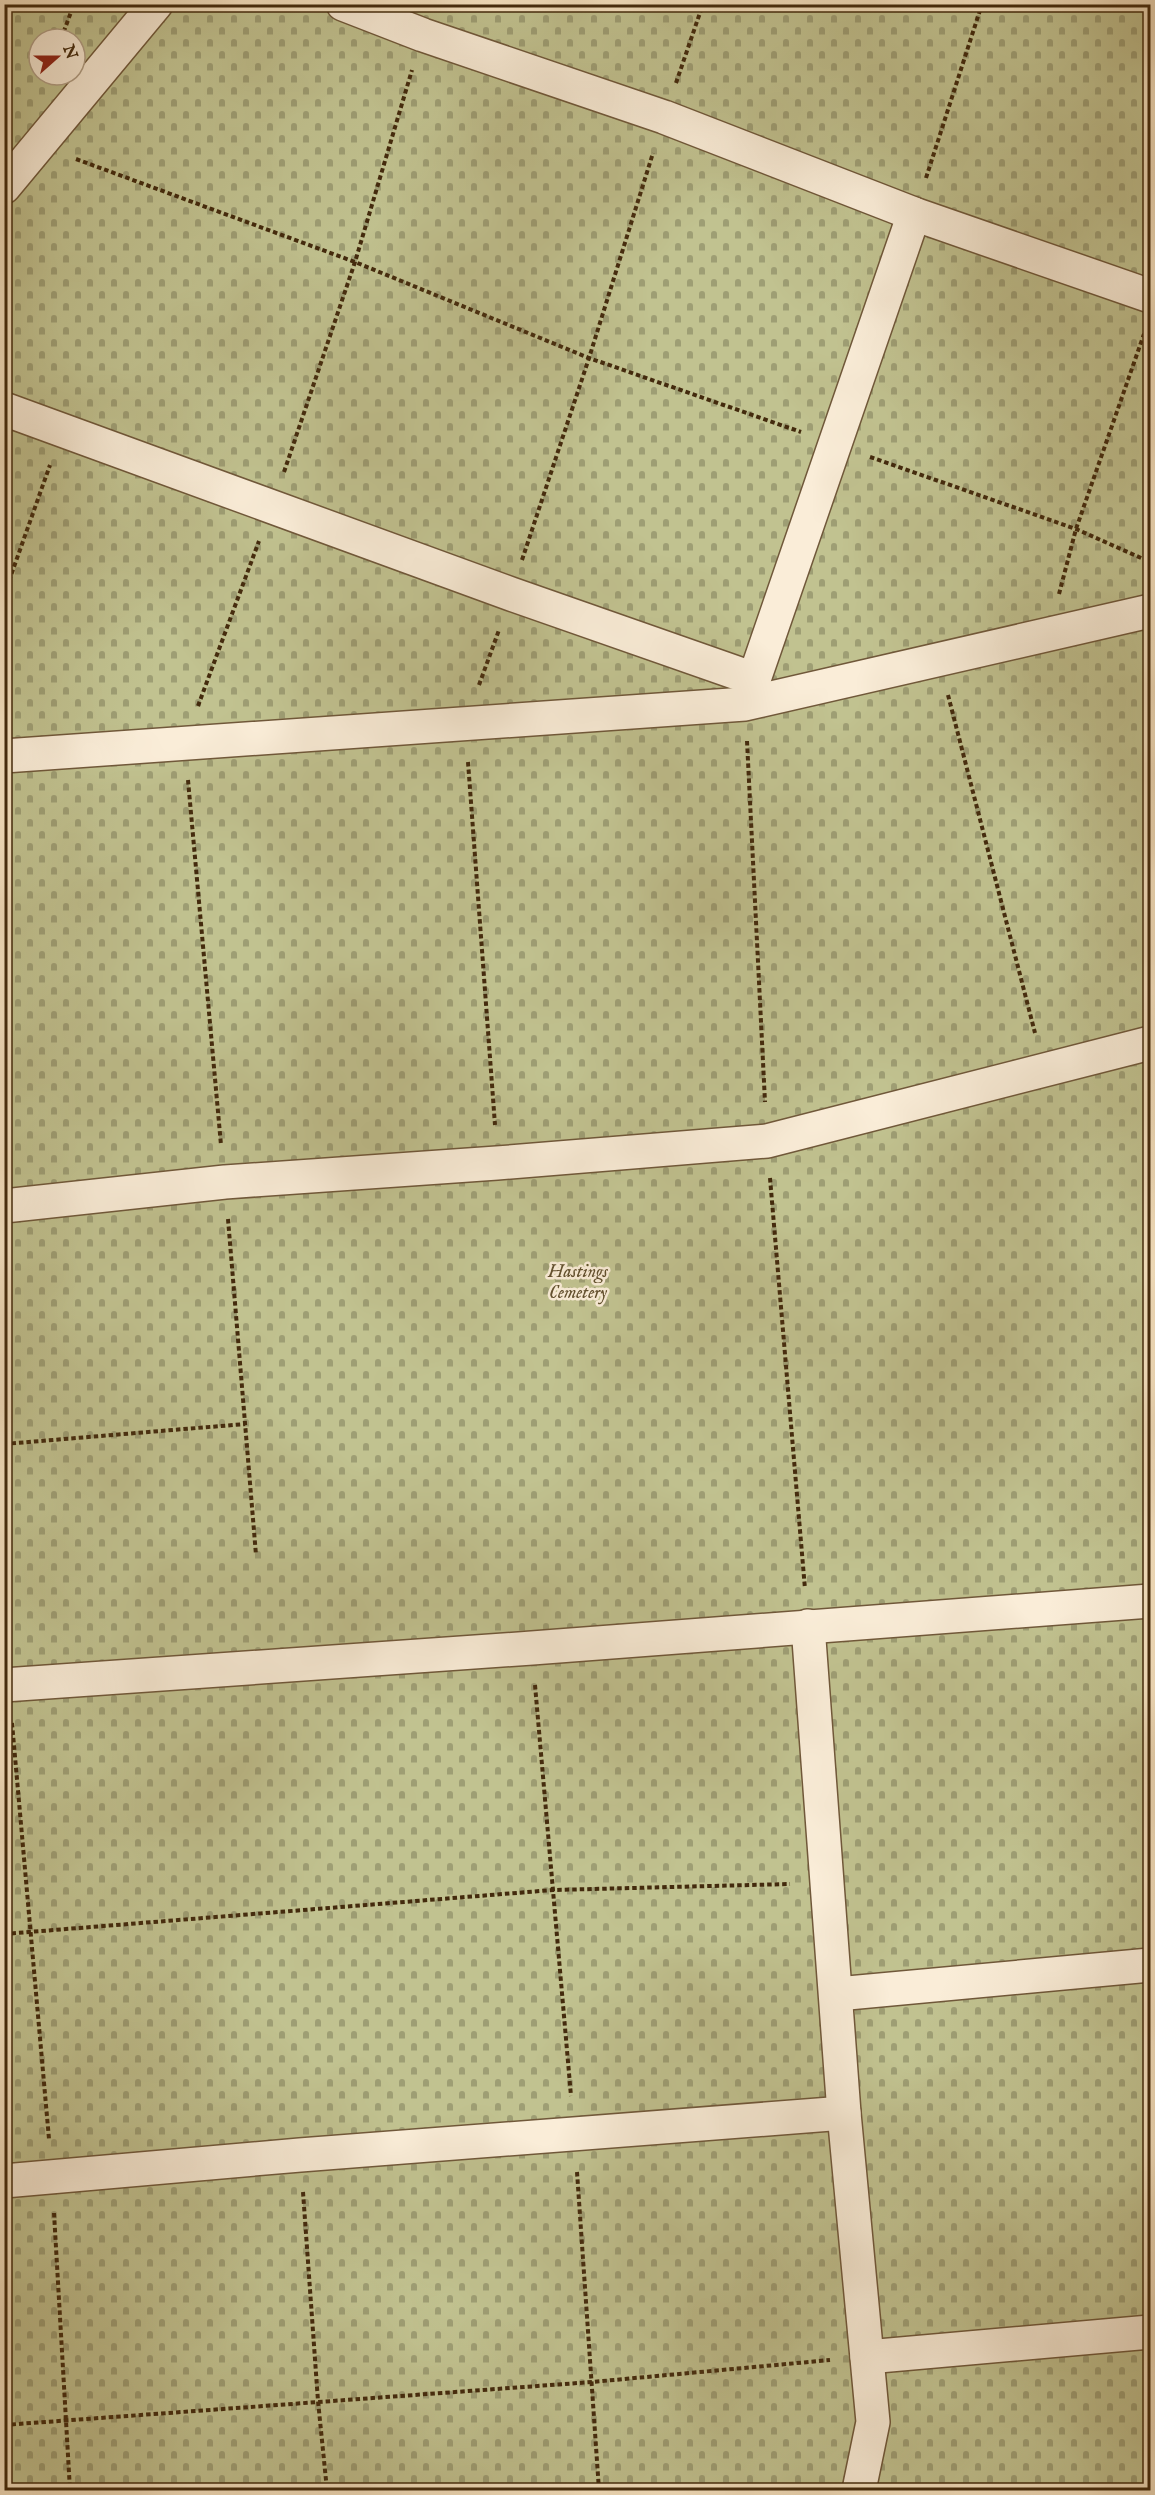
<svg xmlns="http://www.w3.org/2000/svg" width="1155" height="2495" font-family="'IM FELL English',serif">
	<defs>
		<pattern id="cemetery-stones" width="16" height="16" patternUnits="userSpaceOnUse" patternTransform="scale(1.5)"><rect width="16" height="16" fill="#c1c290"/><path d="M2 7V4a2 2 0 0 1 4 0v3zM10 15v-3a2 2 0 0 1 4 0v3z" fill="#9e9e74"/></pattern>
	</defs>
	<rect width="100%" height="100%" fill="#f7e4c3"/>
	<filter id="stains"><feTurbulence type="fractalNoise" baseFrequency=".00333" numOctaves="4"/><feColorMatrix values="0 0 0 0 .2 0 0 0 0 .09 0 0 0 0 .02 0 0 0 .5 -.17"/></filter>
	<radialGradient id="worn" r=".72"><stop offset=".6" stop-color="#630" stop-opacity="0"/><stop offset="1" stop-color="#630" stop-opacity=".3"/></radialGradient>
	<path fill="url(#cemetery-stones)" stroke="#82764e" stroke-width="1.5" fill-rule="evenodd" d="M5,5H1150V2490H5ZM39,39H75V75H39Z"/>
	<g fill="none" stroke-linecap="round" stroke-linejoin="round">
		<g stroke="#70583a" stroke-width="36">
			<g id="minor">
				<polyline points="343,4 423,35 664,117 914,214 1150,296"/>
				<polyline points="4,187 156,4"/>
				<polyline points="4,409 511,594 754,679"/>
				<polyline points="747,700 914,214"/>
				<polyline points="4,756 745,704 1150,611"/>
				<polyline points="4,1206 225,1182 497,1163 767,1141 1150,1043"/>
				<polyline points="808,1626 844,2113 873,2422 859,2490"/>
				<polyline points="4,1685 532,1648 1150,1601"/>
				<polyline points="837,1994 1150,1965"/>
				<polyline points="4,2181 300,2155 844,2113"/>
				<polyline points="867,2357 1150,2332"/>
			</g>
		</g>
		<g stroke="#432a0d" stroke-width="4" stroke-dasharray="4.5 3" stroke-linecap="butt">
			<polyline points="61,39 74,4"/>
			<polyline points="676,83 703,4"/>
			<polyline points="76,159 355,262 589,358 801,432"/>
			<polyline points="926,178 982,4"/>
			<polyline points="870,457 1076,529 1150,562"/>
			<polyline points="284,472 355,262 412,70"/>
			<polyline points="522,560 589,358 653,153"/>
			<polyline points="1059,594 1076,529 1144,334"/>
			<polyline points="4,595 50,465"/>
			<polyline points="479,685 499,630"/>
			<polyline points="948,695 1035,1033"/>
			<polyline points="198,706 259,541"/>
			<polyline points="747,741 765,1102"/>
			<polyline points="468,762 495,1125"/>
			<polyline points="188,780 221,1145"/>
			<polyline points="770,1178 805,1589"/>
			<polyline points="228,1219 256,1555"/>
			<polyline points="4,1444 245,1424"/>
			<polyline points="535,1685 571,2096"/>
			<polyline points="12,1723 49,2139"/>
			<polyline points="4,1934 553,1890 790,1884"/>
			<polyline points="577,2172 599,2490"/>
			<polyline points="303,2192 318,2401 327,2490"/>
			<polyline points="54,2213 70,2490"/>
			<polyline points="4,2425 592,2382 830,2360"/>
		</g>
		<use href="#minor" stroke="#faedd8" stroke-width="33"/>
	</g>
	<g text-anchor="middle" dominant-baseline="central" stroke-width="5" stroke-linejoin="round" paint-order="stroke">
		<g font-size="18" font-style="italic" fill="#62502e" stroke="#faedd8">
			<text x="578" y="1272">Hastings<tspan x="578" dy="21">Cemetery</tspan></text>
		</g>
	</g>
	<rect width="1155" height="2495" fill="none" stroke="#f7e4c3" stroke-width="24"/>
	<rect x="6" y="6" width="1143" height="2483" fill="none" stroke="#432a0d" stroke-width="3"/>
	<rect x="12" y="12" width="1131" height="2471" fill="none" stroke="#432a0d" stroke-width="1.5"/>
	<g transform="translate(57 57) rotate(69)"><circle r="28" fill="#faedd8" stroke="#b19f87" stroke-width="1.5"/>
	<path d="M0-4.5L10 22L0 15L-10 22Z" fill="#8f2418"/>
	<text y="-9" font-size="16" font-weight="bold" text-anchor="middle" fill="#432a0d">N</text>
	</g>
	<rect width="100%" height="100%" filter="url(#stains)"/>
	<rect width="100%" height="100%" fill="url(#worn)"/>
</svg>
